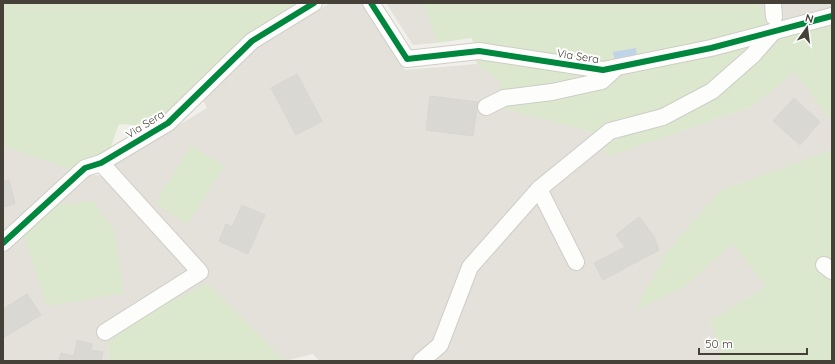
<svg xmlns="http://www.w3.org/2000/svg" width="835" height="364" font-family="Quicksand,sans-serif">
	<rect width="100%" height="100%" fill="#f0efea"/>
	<g fill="#e3e1d9">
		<polygon points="330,3 363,3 405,70 477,64 500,81 500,107 589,131 610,156 751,107 795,72 832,122 832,150 719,191 684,287 733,244 766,287 709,321 722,351 719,361 319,361 313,354 285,361 208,283 108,343 109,361 3,361 3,248 87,173 101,176 113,165 207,108 200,95 266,39 273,39"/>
		<polygon points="386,3 426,3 424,4 437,43 413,45"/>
		<polygon points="759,3 832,3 832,22 767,25"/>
		<polygon points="3,146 73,170 3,238"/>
	</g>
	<g fill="#dbe8cd">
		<polygon points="3,3 305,3 164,117 146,126 119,124 109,152 73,170 3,146"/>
		<polygon points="426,3 759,3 767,25 832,22 832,122 795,72 751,107 610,156 589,131 499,107 500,81 477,64 472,38 437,43 424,4"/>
		<polygon points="191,145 224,166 188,224 155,203"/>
		<polygon points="832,150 832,361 719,361 722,351 709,321 766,287 733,244 684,287 635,310 666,253 719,191"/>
		<polygon points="93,201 114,230 124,293 47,306 22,231 51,206"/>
		<polygon points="208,283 285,361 109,361 108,343 135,319"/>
	</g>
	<polygon fill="#c0d4e9" points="636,48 637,58 615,62 613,52"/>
	<g fill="#d9d8d3" stroke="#d8d6d0">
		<polygon points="297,74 322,121 296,135 271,88"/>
		<polygon points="430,96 478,102 473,136 426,130"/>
		<polygon points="794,98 820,122 800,145 773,121"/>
		<polygon points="3,177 4,181 9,180 15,204 3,207"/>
		<polygon points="242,205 265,215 248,254 219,241 226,224 232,227"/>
		<polygon points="639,217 654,236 659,250 603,280 594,263 625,247 616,235"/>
		<polygon points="27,294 41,315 3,338 3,309"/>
		<polygon points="77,340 92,344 91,350 103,352 101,361 59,361 61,353 74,356"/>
	</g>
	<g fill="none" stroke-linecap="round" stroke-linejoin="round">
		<g stroke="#cecdc8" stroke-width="18">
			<g id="minor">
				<polyline points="371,3 407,59 479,51 603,70 711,48 832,16"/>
				<polyline points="773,3 774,17"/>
				<polyline points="486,107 504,98 552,92 602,81 616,68"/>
				<polyline points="101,163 200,272 105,332"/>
				<polyline points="539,189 576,262"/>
				<polyline points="3,243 85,168 101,163 168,123 252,41 314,3"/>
				<polyline points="824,265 832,271"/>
				<polyline points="421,361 440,345 470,267 539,189 610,131 663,117 712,91 753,55 774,31"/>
			</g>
		</g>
		<use href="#minor" stroke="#fdfdfc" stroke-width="16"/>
		<g stroke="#fff" stroke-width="8">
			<g id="cycleway">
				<polyline points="371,3 407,59 479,51 603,70 711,48 832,16"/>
				<polyline points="3,243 85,168 101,163 168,123 252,41 314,3"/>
			</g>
		</g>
		<use href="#cycleway" stroke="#00873e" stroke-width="6"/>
	</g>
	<g text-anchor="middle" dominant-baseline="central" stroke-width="4" stroke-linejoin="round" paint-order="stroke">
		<g font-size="11" fill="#454138" stroke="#fff">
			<text transform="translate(578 56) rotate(9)">Via Sera</text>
			<text transform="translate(145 124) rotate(-32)">Via Sera</text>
		</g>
	</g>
	<rect width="835" height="364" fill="none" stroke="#454138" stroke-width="8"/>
	<g transform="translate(807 28) rotate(14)" stroke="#ffffff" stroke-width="3" paint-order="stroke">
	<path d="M0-3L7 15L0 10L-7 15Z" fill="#454138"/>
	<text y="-6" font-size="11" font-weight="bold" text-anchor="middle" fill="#454138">N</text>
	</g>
	<path d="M699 348v6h108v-6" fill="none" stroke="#454138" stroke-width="2"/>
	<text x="705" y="348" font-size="12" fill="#454138" stroke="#ffffff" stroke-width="3" paint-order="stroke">50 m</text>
</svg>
